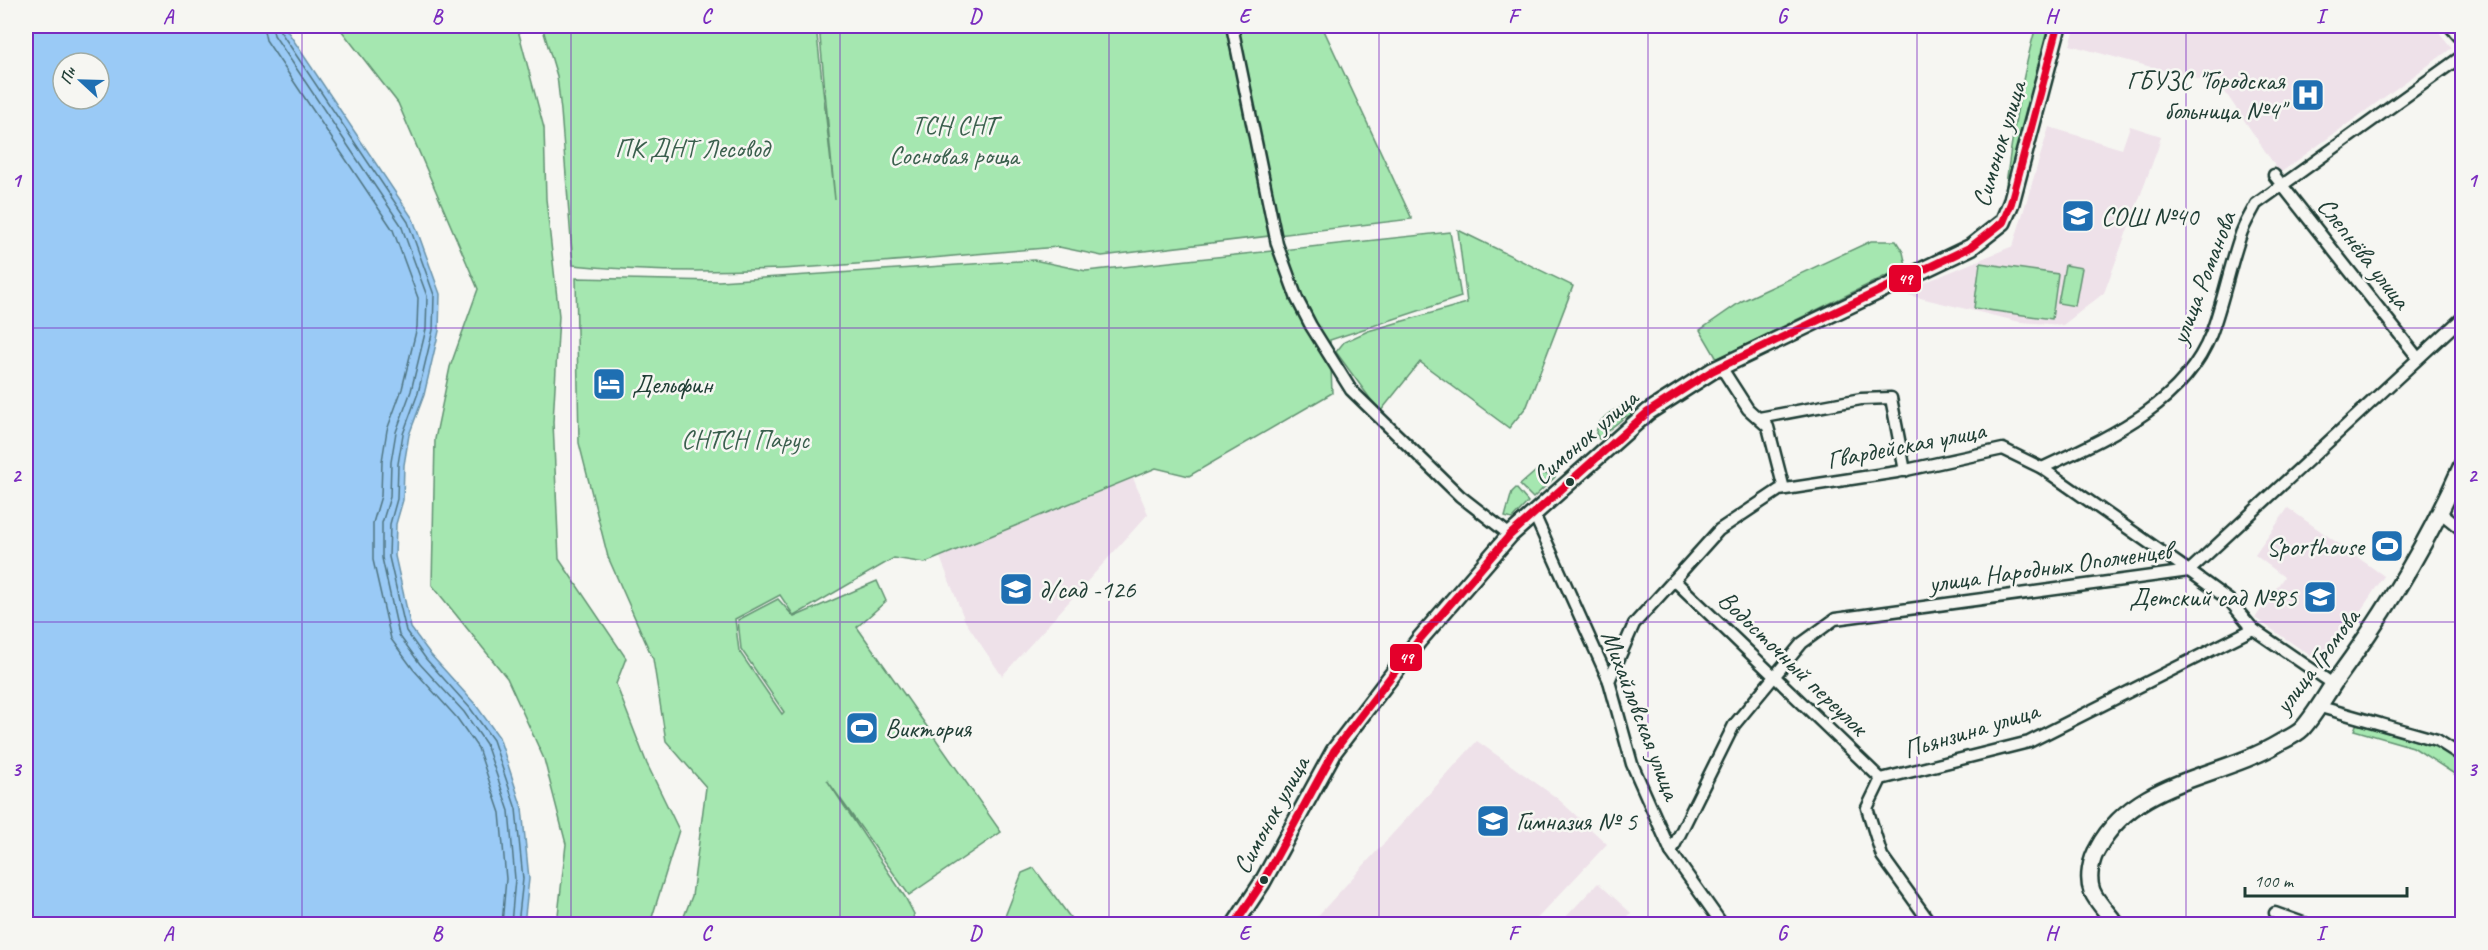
<svg xmlns="http://www.w3.org/2000/svg" width="2488" height="950" font-family="Caveat,sans-serif">
	<rect width="100%" height="100%" fill="#f6f6f2"/>
	<filter id="ink" filterUnits="userSpaceOnUse"><feTurbulence type="fractalNoise" baseFrequency=".0167" numOctaves="2"/><feDisplacementMap in="SourceGraphic" scale="12" xChannelSelector="R" yChannelSelector="G"/><feConvolveMatrix kernelMatrix="1 2 1 2 8 2 1 2 1" color-interpolation-filters="sRGB"/></filter>
	<g filter="url(#ink)">
		<g fill="#eee1e9">
			<polygon points="2076,26 2434,26 2452,48 2280,173 2221,86 2070,45"/>
			<polygon points="2130,126 2161,136 2158,148 2104,293 2063,325 2020,322 1908,295 1914,287 2013,246 2049,127 2122,149"/>
			<polygon points="1133,478 1148,514 1002,676 965,621 940,557"/>
			<polygon points="2288,508 2384,576 2324,665 2255,618 2284,577 2255,555"/>
			<polygon points="1477,741 1557,798 1607,844 1532,924 1320,924 1315,919"/>
			<polygon points="1598,883 1631,913 1621,924 1559,924"/>
		</g>
		<g fill="#a5e7b0" stroke="#629272" stroke-width="1.5">
			<polygon points="338,26 517,26 544,128 546,199 559,316 553,422 559,559 626,658 616,684 647,764 679,830 650,924 557,924 566,844 544,759 507,678 432,585 435,439 450,367 478,289 398,103"/>
			<path d="M542,26H816L835,200L819,26H1322L1412,219L1102,256L1059,247C898,259 734,282 573,265L561,111L557,76Z"/>
			<path d="M2036,26H2055L2004,201C2011,141 2020,84 2036,26Z"/>
			<polygon points="1458,230 1573,286 1527,406 1509,428 1420,362 1380,412 1336,352 1344,342 1368,331 1467,303"/>
			<polygon points="1450,232 1461,297 1330,340 1332,393 1189,476 1156,468 925,563 894,558 794,616 780,595 735,619 739,651 782,714 784,712 741,649 738,620 778,599 794,617 877,581 886,601 857,627 1001,832 909,895 827,780 905,897 914,914 912,924 681,924 692,896 706,787 666,741 653,659 608,557 579,443 576,278 719,281 1034,260 1086,271"/>
			<polygon points="1871,241 1896,241 1903,252 1906,266 1717,359 1700,330 1742,301"/>
			<polygon points="1980,263 2058,274 2052,319 1974,308"/>
			<polygon points="2065,265 2082,268 2075,306 2058,303"/>
			<path d="M1626,407L1631,409L1632,415L1625,417L1605,433L1606,437L1599,439L1596,433C1598,419 1613,408 1626,407Z"/>
			<polygon points="1536,471 1555,477 1533,498 1520,485"/>
			<polygon points="1516,488 1528,502 1512,519 1505,517 1512,492"/>
			<polygon points="2357,723 2435,747 2462,762 2462,779 2413,747 2354,730"/>
			<polygon points="1034,868 1075,924 1002,924 1022,873"/>
		</g>
		<path fill="#9acaf6" stroke="#6992a8" stroke-width="1.5" fill-rule="evenodd" d="M26,26H284L413,219L440,294L439,331L424,395L409,435L404,465L403,500L396,524L395,556L411,628L431,655L475,704L499,737L522,808L529,879L524,924H26ZM63,63H99V99H63Z"/>
		<g fill="none" stroke-linecap="round" stroke-linejoin="round">
			<g stroke="#507582" stroke-width="1.5">
				<polyline points="263,26 266,40 393,230 418,298 417,327 402,389 387,430 382,461 381,496 373,523 373,560 391,639 413,669 457,718 478,748 500,813 506,879 502,924"/>
				<polyline points="272,26 274,35 401,225 427,296 426,329 411,391 396,432 391,462 390,497 382,523 382,558 399,635 420,664 464,712 486,744 509,811 515,879 511,924"/>
				<polyline points="279,26 280,31 408,222 434,295 433,330 418,393 403,434 398,464 397,499 390,524 389,557 406,631 426,659 470,708 493,740 516,809 523,879 518,924"/>
			</g>
			<g stroke="#1f3d34" stroke-width="15">
				<g id="street">
					<polyline points="1232,26 1277,244 1297,299 1311,326 1351,390 1460,496 1510,535"/>
					<polyline points="2274,175 2418,358"/>
					<polyline points="1721,367 1748,409 1768,427 1784,489"/>
					<polyline points="1759,418 1861,399 1891,398 1905,471"/>
					<path d="M2042,468C2106,438 2183,406 2211,334C2223,302 2229,269 2240,237C2243,226 2251,214 2256,204L2462,56"/>
					<polyline points="2441,513 2462,530"/>
					<polyline points="1534,514 1609,681 1632,764 1671,852 1722,924"/>
					<polyline points="1674,580 1881,779"/>
					<polyline points="1609,681 1634,624 1674,580 1719,530 1779,490 1897,472 2003,449 2042,468 2189,571 2229,600 2253,629 2333,684"/>
					<polyline points="2317,706 2437,740 2462,756"/>
					<polyline points="1671,852 1734,725 1802,643 1835,619 2189,571 2462,318"/>
					<polyline points="2275,913 2306,924"/>
					<polyline points="1931,924 1882,856 1867,808 1881,779 2029,742 2253,629"/>
				</g>
			</g>
			<g stroke="#1f3d34" stroke-width="20">
				<g id="secondary">
					<polyline points="2453,26 2462,36"/>
					<polyline points="1235,924 1262,883 1334,751 1419,640 1510,535 1648,412 1712,371 1971,247 2003,222 2011,203 2058,26"/>
					<path d="M2116,924C2109,914 2097,903 2092,891C2087,878 2091,859 2098,848C2135,779 2219,779 2279,743C2286,739 2296,735 2302,729C2315,715 2325,696 2336,680C2385,613 2429,541 2462,465"/>
				</g>
			</g>
			<use href="#street" stroke="#f6f6f2" stroke-width="10"/>
			<use href="#secondary" stroke="#f6f6f2" stroke-width="15"/>
			<g stroke="#f6f6f2" stroke-width="12">
				<polyline id="bus-1" points="1235,924 1262,883 1334,751 1419,640 1510,535 1648,412 1712,371 1971,247 2003,222 2011,203 2058,26"/>
			</g>
			<use href="#bus-1" stroke="#e4002b" stroke-width="8"/>
		</g>
	</g>
	<path fill="none" stroke="#7b2cbf" stroke-width="1.5" stroke-opacity="0.55" d="M302,26V924M571,26V924M840,26V924M1109,26V924M1379,26V924M1648,26V924M1917,26V924M2186,26V924M26,328H2462M26,622H2462"/>
	<defs>
		<g id="hospital-square" transform="scale(1.725)"><rect x="-9" y="-9" width="18" height="18" rx="4" fill="#1f6fb2" stroke="#f6f6f2"/><path d="M-5-5h3v3.5h4V-5h3V5h-3V1.5h-4V5h-3Z" fill="#fff"/></g>
		<g id="school-square" transform="scale(1.725)"><rect x="-9" y="-9" width="18" height="18" rx="4" fill="#1f6fb2" stroke="#f6f6f2"/><path d="M0-5L7-2L0 1L-7-2ZM-4 1L0 2.5L4 1V4Q0 6-4 4Z" fill="#fff"/></g>
		<g id="hotel-square" transform="scale(1.725)"><rect x="-9" y="-9" width="18" height="18" rx="4" fill="#1f6fb2" stroke="#f6f6f2"/><path d="M-6-4.5h1.5V1H6V5H4.5V3h-9V5H-6ZM-4 0a1.8 1.8 0 1 1 3.6 0ZM.5 0V-2.5h3Q6-2.5 6 0Z" fill="#fff"/></g>
		<g id="stadium-square" transform="scale(1.725)"><rect x="-9" y="-9" width="18" height="18" rx="4" fill="#1f6fb2" stroke="#f6f6f2"/><path d="M0-5a6.5 5 0 1 0 0 10a6.5 5 0 1 0 0-10ZM-3.5-1.8h7v3.6h-7Z" fill="#fff"/></g>
	</defs>
	<g fill-rule="evenodd">
		<use href="#hospital-square" x="2308" y="95"/>
		<use href="#school-square" x="2078" y="216"/>
		<use href="#hotel-square" x="609" y="384"/>
		<use href="#stadium-square" x="2387" y="546"/>
		<use href="#school-square" x="1016" y="589"/>
		<use href="#school-square" x="2320" y="597"/>
		<use href="#stadium-square" x="862" y="728"/>
		<use href="#school-square" x="1493" y="821"/>
	</g>
	<g fill="#1f3d34" stroke="#f6f6f2" stroke-width="2">
		<circle cx="1570" cy="482" r="5"/>
		<circle cx="1264" cy="880" r="5"/>
	</g>
	<g text-anchor="middle" dominant-baseline="central" stroke-width="5" stroke-linejoin="round" paint-order="stroke">
		<g font-size="26" fill="#1f3d34" stroke="#f6f6f2" text-anchor="start">
			<text x="2285" y="80" text-anchor="end">ГБУЗС "Городская<tspan x="2285" dy="30">больница №4"</tspan></text>
			<text x="2101" y="216">СОШ №40</text>
			<text x="632" y="384">Дельфин</text>
			<text x="2364" y="546" text-anchor="end">Sporthouse</text>
			<text x="1039" y="589">д/сад -126</text>
			<text x="2297" y="597" text-anchor="end">Детский сад №85</text>
			<text x="885" y="728">Виктория</text>
			<text x="1516" y="821">Гимназия № 5</text>
		</g>
		<g font-size="26" fill="#3a5f4d" stroke="#f6f6f2">
			<text x="954" y="125">ТСН СНТ<tspan x="954" dy="30">Сосновая роща</tspan></text>
			<text x="692" y="148">ПК ДНТ Лесовод</text>
			<text x="745" y="439">СНТСН Парус</text>
		</g>
		<g font-size="26" fill="#1f3d34" stroke="#f6f6f2">
			<text transform="translate(1999 144) rotate(-73)">Симонок улица</text>
			<text transform="translate(2364 253) rotate(52)">Слепнёва улица</text>
			<text transform="translate(2203 278) rotate(-69)">улица Романова</text>
			<text transform="translate(1585 437) rotate(-41)">Симонок улица</text>
			<text transform="translate(1906 445) rotate(-11)">Гвардейская улица</text>
			<text transform="translate(2050 567) rotate(-8)">улица Народных Ополченцев</text>
			<text transform="translate(2317 661) rotate(-53)">улица Громова</text>
			<text transform="translate(1793 663) rotate(44)">Водосточный переулок</text>
			<text transform="translate(1641 715) rotate(69)">Михайловская улица</text>
			<text transform="translate(1971 730) rotate(-17)">Пьянзина улица</text>
			<text transform="translate(1271 815) rotate(-61)">Симонок улица</text>
		</g>
	</g>
	<g stroke="#f6f6f2" stroke-width="2">
		<rect x="1888" y="264" width="34" height="29" rx="6" fill="#e4002b"/>
		<rect x="1389" y="643" width="34" height="29" rx="6" fill="#e4002b"/>
	</g>
	<g font-size="16" text-anchor="middle" font-weight="bold" fill="#fff">
		<text x="1905" y="284">49</text>
		<text x="1406" y="663">49</text>
	</g>
	<rect width="2488" height="950" fill="none" stroke="#f6f6f2" stroke-width="66"/>
	<g transform="translate(81 81) rotate(292)"><circle r="28" fill="#f6f6f2" stroke="#a0aca6" stroke-width="1.5"/>
	<path d="M0-4.5L10 22L0 15L-10 22Z" fill="#1f6fb2"/>
	<text y="-9" font-size="16" font-weight="bold" text-anchor="middle" fill="#1f3d34">Пн</text>
	</g>
	<path d="M2245 887v9h162v-9" fill="none" stroke="#1f3d34" stroke-width="3"/>
	<text x="2254" y="887" font-size="18" fill="#1f3d34" stroke="#f6f6f2" stroke-width="4.5" paint-order="stroke">100 m</text>
	<rect x="33" y="33" width="2422" height="884" fill="none" stroke="#7b2cbf" stroke-width="2"/>
	<g font-size="20" text-anchor="middle" font-weight="bold" fill="#7b2cbf">
		<text x="168" y="23">A</text>
		<text x="437" y="23">B</text>
		<text x="706" y="23">C</text>
		<text x="975" y="23">D</text>
		<text x="1244" y="23">E</text>
		<text x="1513" y="23">F</text>
		<text x="1782" y="23">G</text>
		<text x="2051" y="23">H</text>
		<text x="2320" y="23">I</text>
		<text x="16" y="187">1</text>
		<text x="2472" y="187">1</text>
		<text x="16" y="482">2</text>
		<text x="2472" y="482">2</text>
		<text x="16" y="776">3</text>
		<text x="2472" y="776">3</text>
		<text x="168" y="940">A</text>
		<text x="437" y="940">B</text>
		<text x="706" y="940">C</text>
		<text x="975" y="940">D</text>
		<text x="1244" y="940">E</text>
		<text x="1513" y="940">F</text>
		<text x="1782" y="940">G</text>
		<text x="2051" y="940">H</text>
		<text x="2320" y="940">I</text>
	</g>
</svg>
